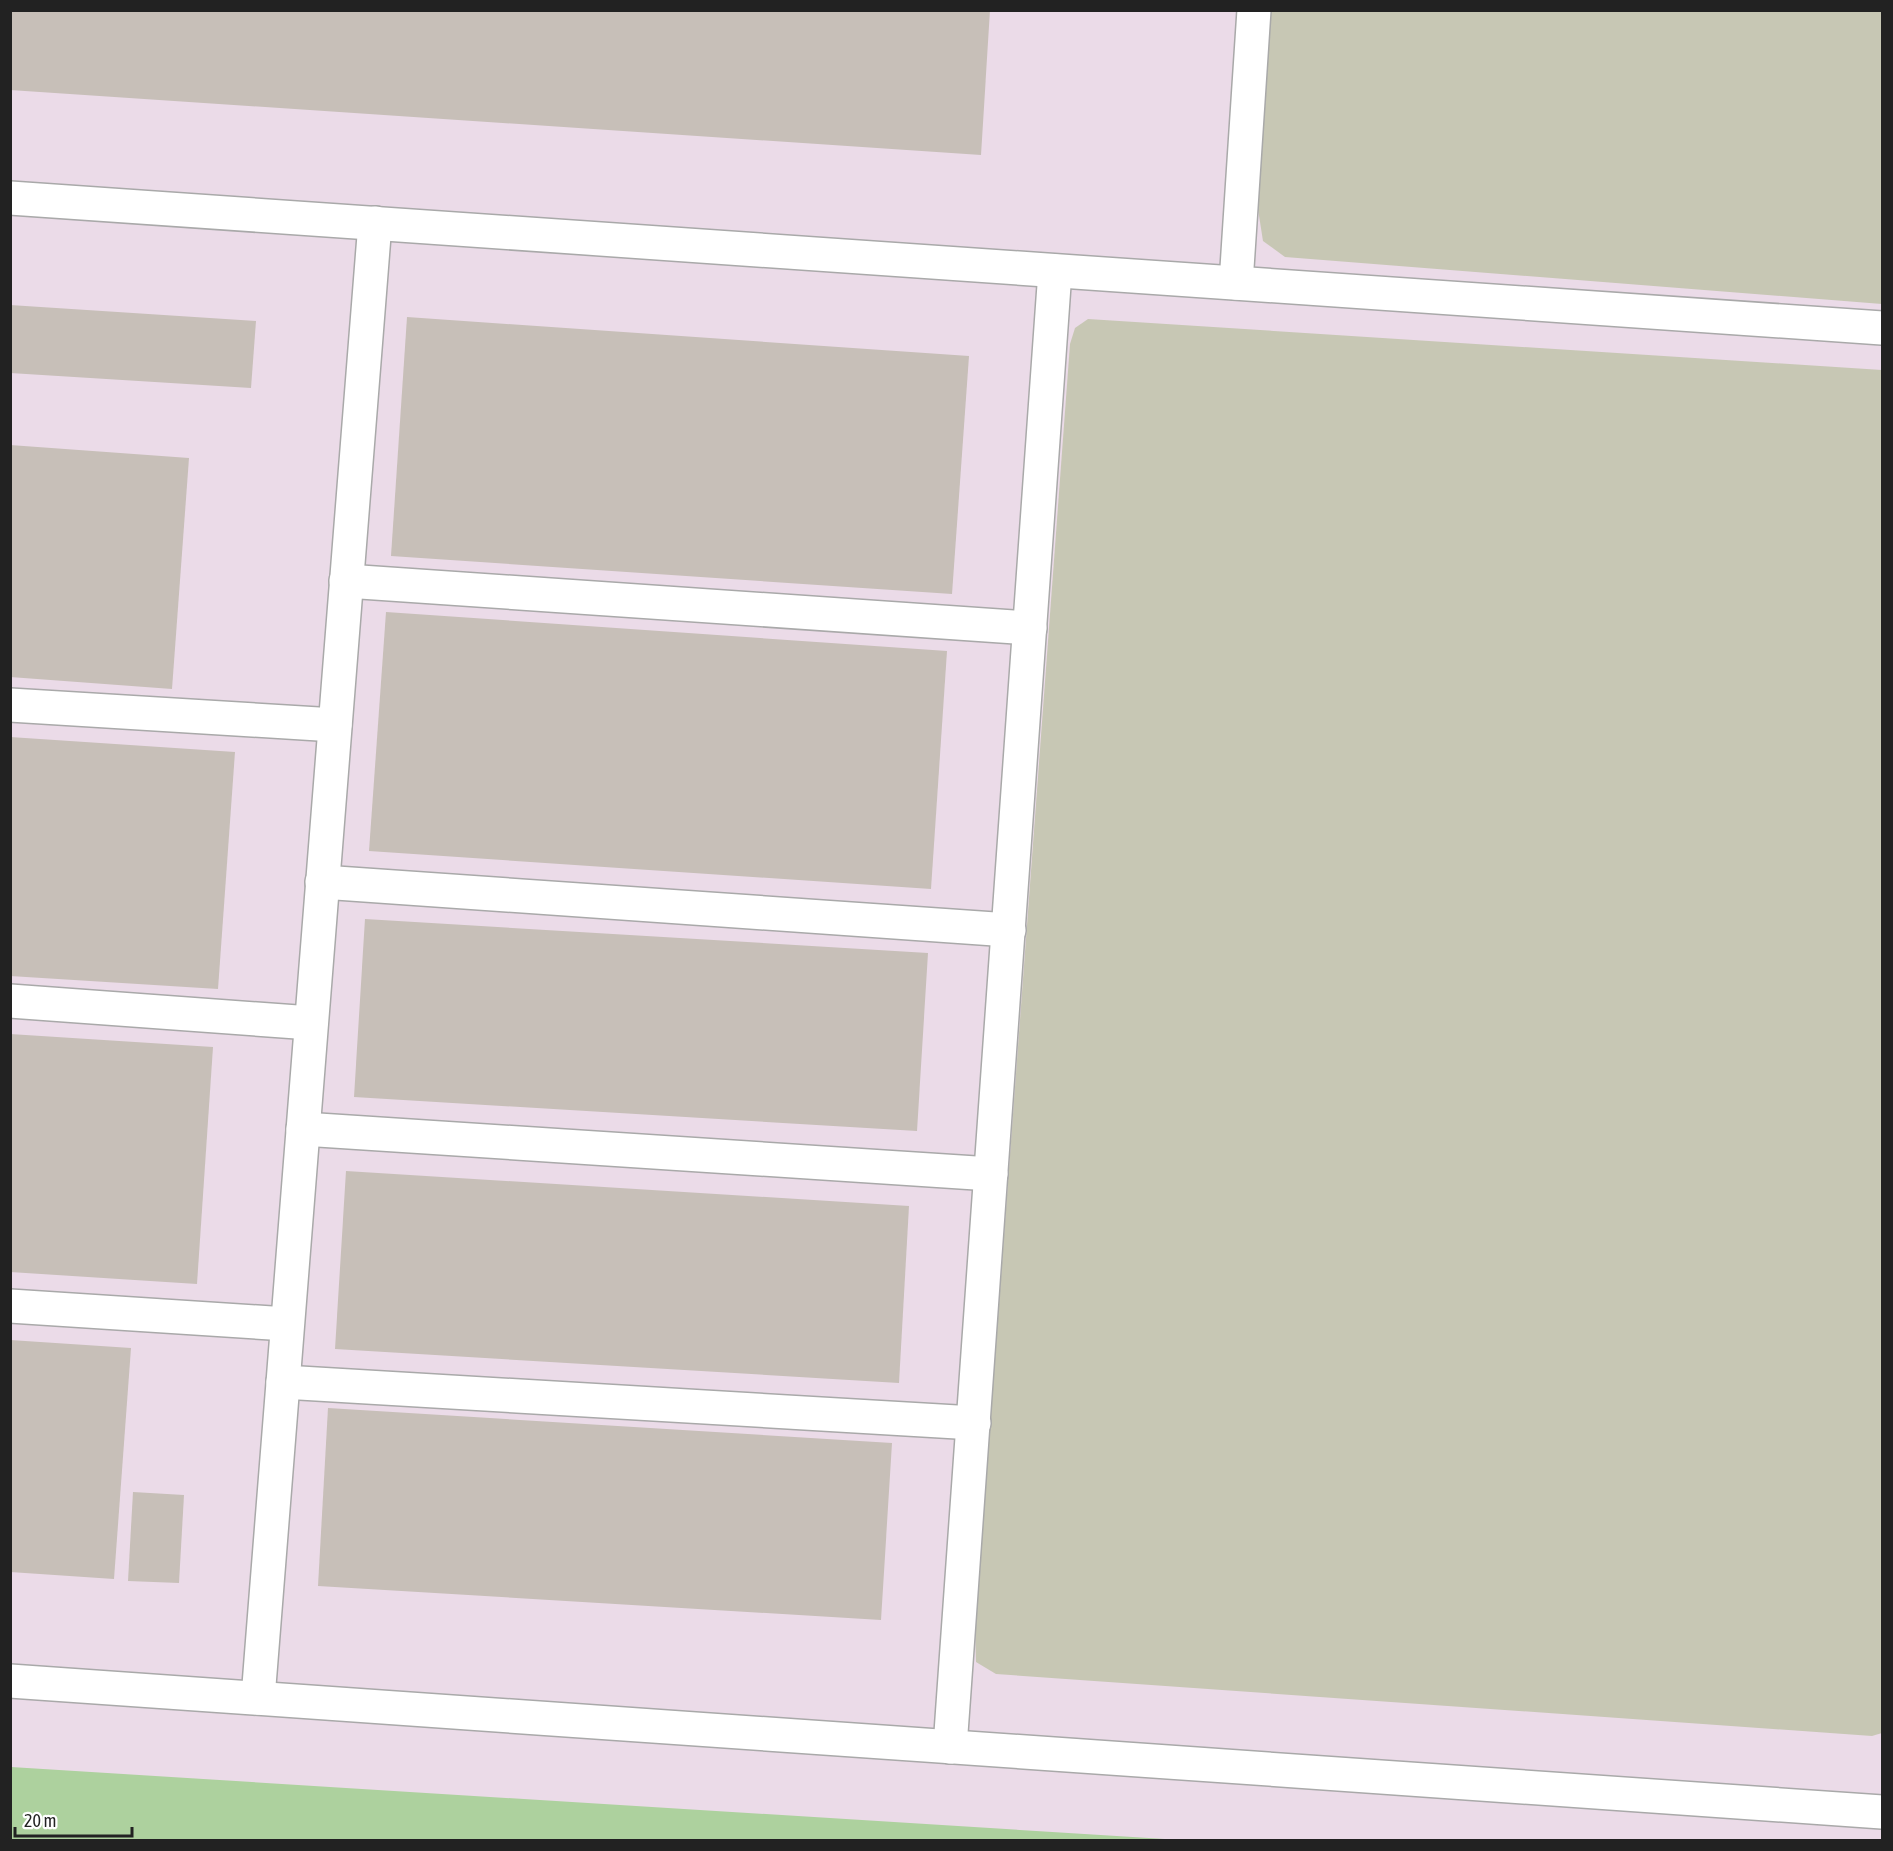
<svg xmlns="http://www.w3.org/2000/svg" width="1893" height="1851" font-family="'Asap Condensed',sans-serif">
	<rect width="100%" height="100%" fill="#f2efe9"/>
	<rect fill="#ebdbe8" x="11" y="11" width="1871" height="1829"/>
	<g fill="#c7c7b4">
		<polygon points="1270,11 1882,11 1882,304 1285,257 1263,241 1257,203"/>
		<polygon points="1088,319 1882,370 1882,1733 1872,1736 996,1674 976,1662 975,1628 1070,344 1075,328"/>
	</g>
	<polygon fill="#add19e" points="11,1767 1181,1840 11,1840"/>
	<g fill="#c7bfb8">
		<polygon points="10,10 990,10 981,155 10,90"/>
		<polygon points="10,305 256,321 251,388 10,373"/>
		<polygon points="407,317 969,356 952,594 391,556"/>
		<polygon points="10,445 189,458 172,689 10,677"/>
		<polygon points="386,612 947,651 931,889 369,851"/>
		<polygon points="10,737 235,752 218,989 10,976"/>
		<polygon points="365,919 928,953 917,1131 354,1097"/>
		<polygon points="10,1034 213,1047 197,1284 10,1272"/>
		<polygon points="346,1171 909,1206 899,1383 335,1349"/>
		<polygon points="10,1340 131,1348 114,1579 10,1572"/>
		<polygon points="328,1408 892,1443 881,1620 318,1586"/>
		<polygon points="133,1492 184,1495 179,1583 128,1581"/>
	</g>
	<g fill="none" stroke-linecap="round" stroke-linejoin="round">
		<g stroke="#a9a9a9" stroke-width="36">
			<g id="minor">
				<polyline points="10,198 1882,328"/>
				<polyline points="1236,283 1254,10"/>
				<polyline points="346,581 1030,628"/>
				<polyline points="10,705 335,725"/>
				<polyline points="322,882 1009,930"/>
				<polyline points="10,1001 311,1023"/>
				<polyline points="303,1129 991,1174"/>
				<polyline points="10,1306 287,1324"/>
				<polyline points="283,1382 974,1423"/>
				<polyline points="10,1681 1882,1812"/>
				<polyline points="258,1698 375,223"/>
				<polyline points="950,1747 1055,271"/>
			</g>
		</g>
		<use href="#minor" stroke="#fff" stroke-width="33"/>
	</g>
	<rect width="1893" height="1851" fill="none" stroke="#222222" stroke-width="24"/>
	<path d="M15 1827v9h117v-9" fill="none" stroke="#222222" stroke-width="3"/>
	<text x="24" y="1827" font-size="18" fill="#222222" stroke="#ffffff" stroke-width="4.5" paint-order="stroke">20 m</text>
</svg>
